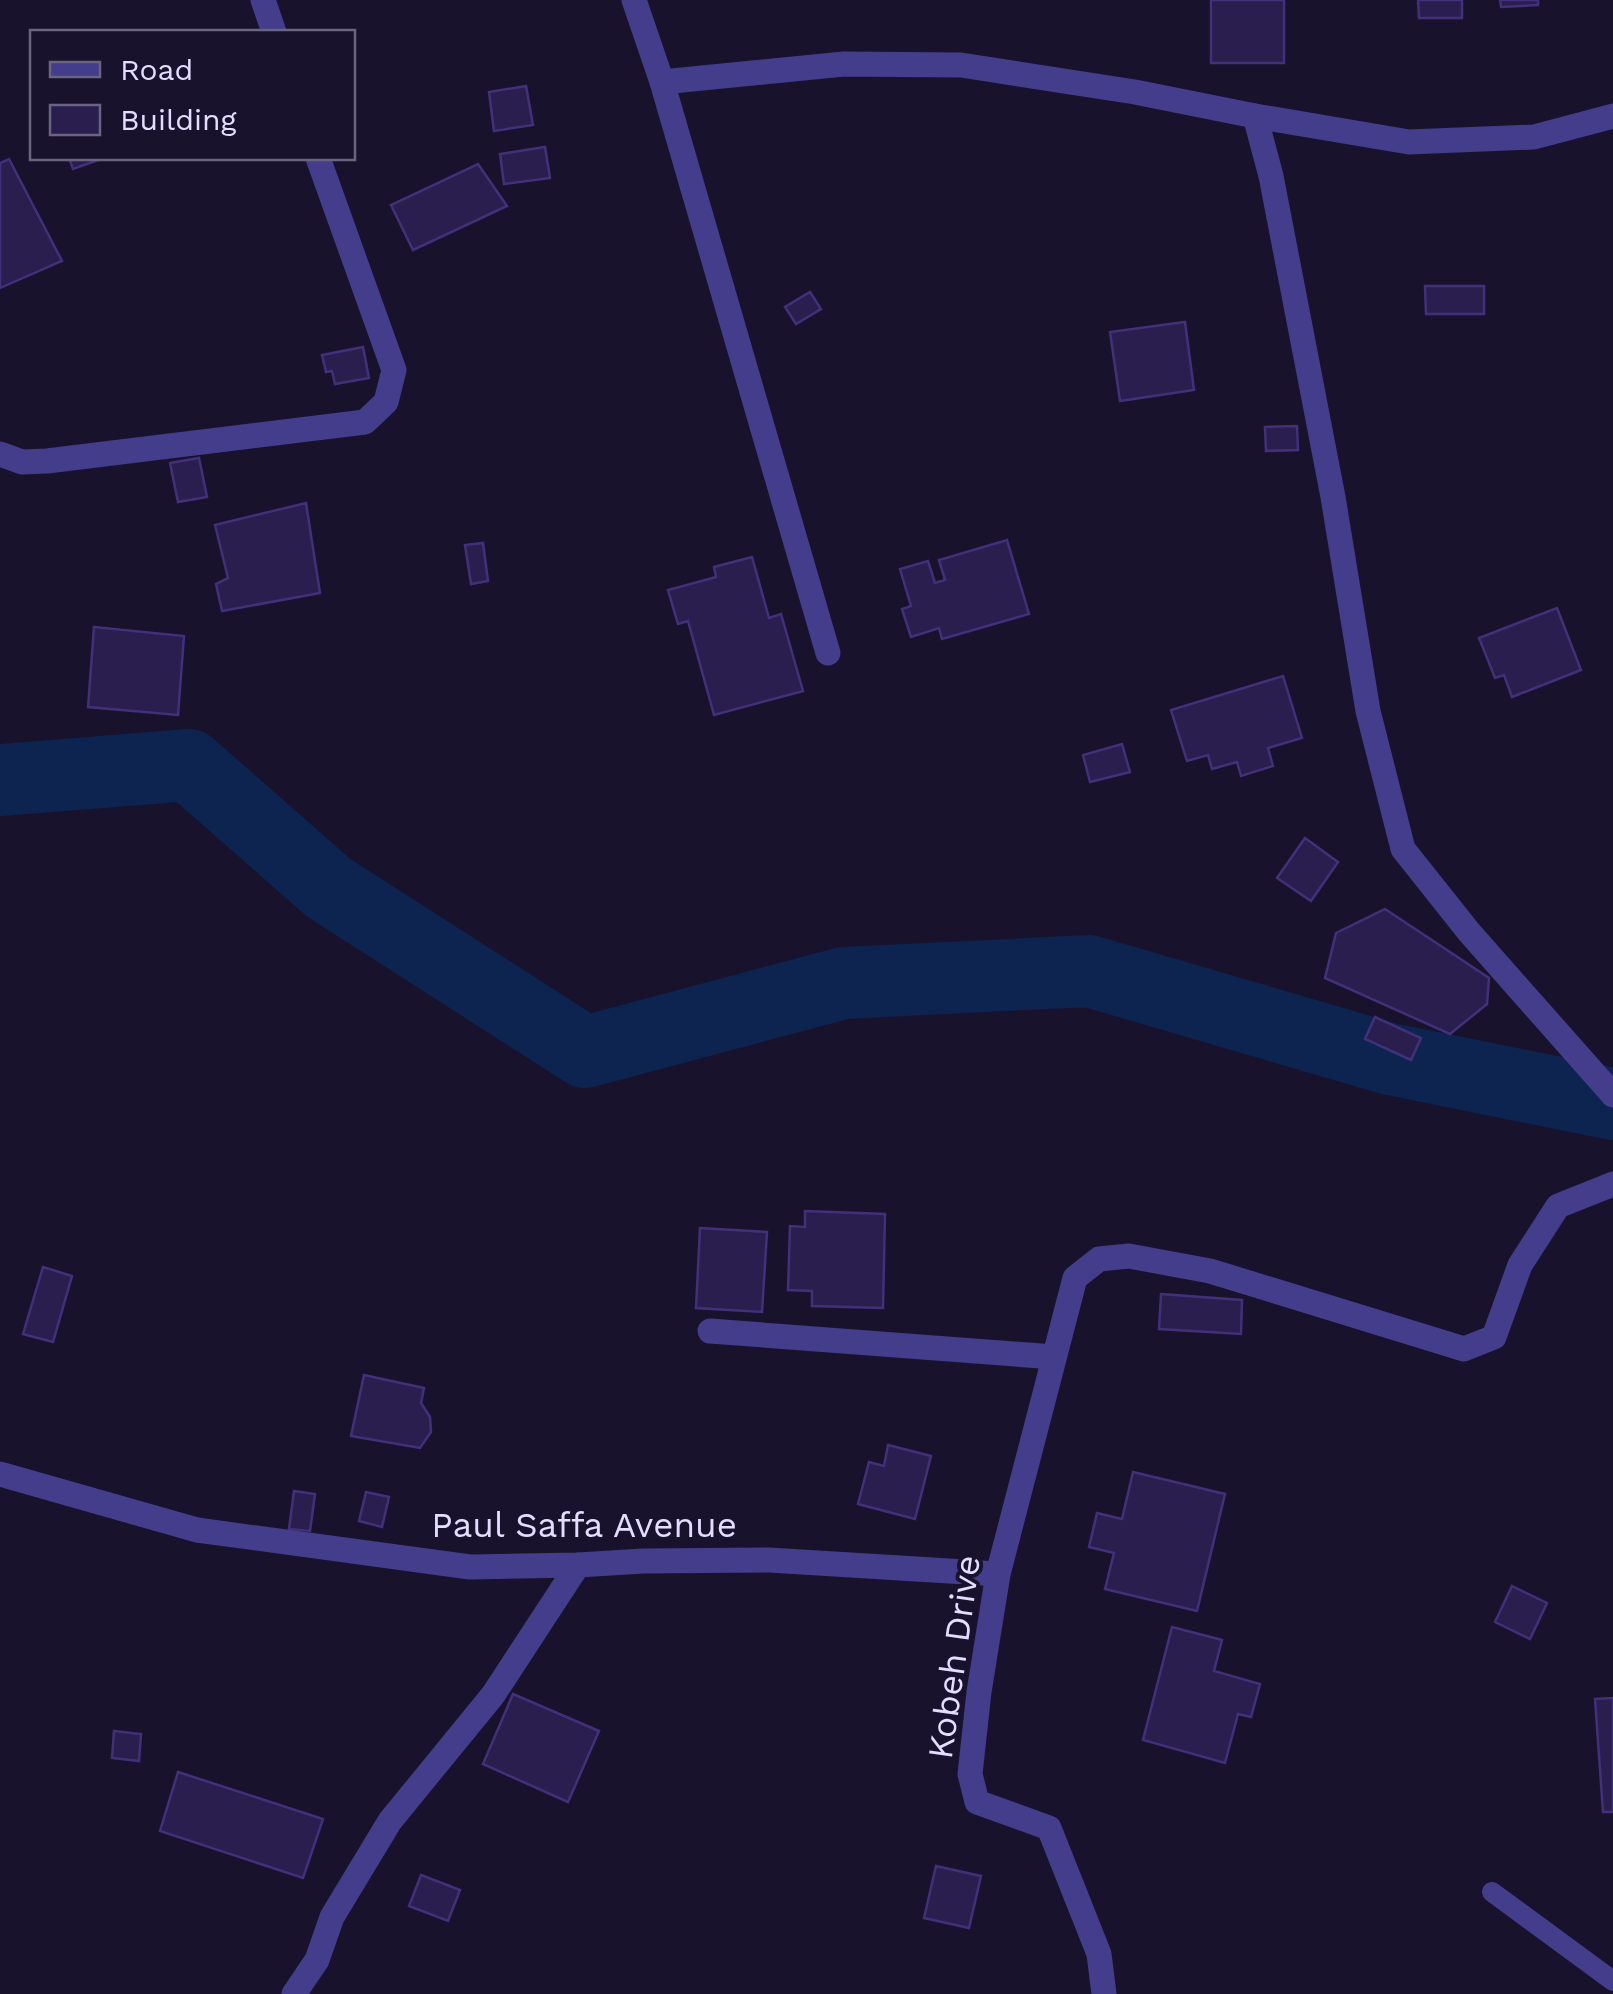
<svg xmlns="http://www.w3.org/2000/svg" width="1613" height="1994" font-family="'Work Sans',sans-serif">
	<rect width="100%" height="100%" fill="#18122d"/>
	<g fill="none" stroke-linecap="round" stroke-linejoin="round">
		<polyline stroke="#0d2350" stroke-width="72" points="0,780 189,765 329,888 585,1052 844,983 1089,971 1390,1059 1613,1104"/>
	</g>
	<g fill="#291e4e" stroke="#42307a" stroke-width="2.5">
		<rect x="1211" y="0" width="73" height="63"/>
		<polygon points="1418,0 1462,0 1462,18 1419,18"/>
		<polygon points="1500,0 1538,0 1538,5 1501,7"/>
		<polygon points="526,86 533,125 494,131 489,92"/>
		<polygon points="545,147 550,178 504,184 500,154"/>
		<polygon points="69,158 104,158 73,169"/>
		<polygon points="9,159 62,261 0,288 0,163"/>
		<polygon points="478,164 507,206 413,250 391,205"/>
		<polygon points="1425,286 1484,286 1484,314 1426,314"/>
		<polygon points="810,292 821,309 796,324 785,307"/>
		<polygon points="1185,322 1194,390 1120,401 1110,332"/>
		<polygon points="363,347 369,378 335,384 332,371 326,372 322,355"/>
		<polygon points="1297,426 1298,450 1266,451 1265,427"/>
		<polygon points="199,458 207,497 178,502 170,463"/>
		<polygon points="306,503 320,593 222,611 216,584 228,578 215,525"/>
		<polygon points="1007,540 1029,614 942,639 939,628 911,637 902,609 911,606 900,569 928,561 935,583 945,580 939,560"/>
		<polygon points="483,543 488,581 471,584 465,545"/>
		<polygon points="752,557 769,618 781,614 803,691 714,715 688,621 678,624 668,590 716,577 714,567"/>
		<polygon points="1557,608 1581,670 1512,697 1504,675 1495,678 1479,638"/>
		<polygon points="94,627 184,636 178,715 88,707"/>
		<polygon points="1283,676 1302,738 1268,748 1273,766 1241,776 1237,762 1212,769 1208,755 1187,761 1171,710"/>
		<polygon points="1122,744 1130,772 1090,782 1083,755"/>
		<polygon points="1305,838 1338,862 1311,901 1277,878"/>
		<polygon points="1385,909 1489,978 1487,1004 1450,1034 1325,978 1336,933"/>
		<polygon points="1375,1017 1421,1038 1411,1060 1365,1039"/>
		<polygon points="805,1211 885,1214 883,1308 812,1306 812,1291 788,1290 790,1226 805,1227"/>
		<polygon points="700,1228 767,1232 762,1312 696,1308"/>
		<polygon points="43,1267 72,1276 53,1342 23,1334"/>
		<polygon points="1161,1294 1242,1300 1241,1334 1159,1329"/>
		<polygon points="364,1375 424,1388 421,1403 430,1417 431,1432 420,1448 351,1436"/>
		<polygon points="888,1445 931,1456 915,1519 858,1504 869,1462 884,1466"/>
		<polygon points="1133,1472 1225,1494 1197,1611 1105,1589 1114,1553 1089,1547 1097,1513 1122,1519"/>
		<polygon points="294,1491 315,1494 310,1531 289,1529"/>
		<polygon points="366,1492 389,1497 382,1527 359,1521"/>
		<polygon points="1512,1586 1547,1603 1530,1639 1495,1622"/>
		<polygon points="1172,1627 1222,1640 1214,1671 1260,1684 1251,1717 1238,1714 1225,1763 1143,1740"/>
		<polygon points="513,1694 599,1731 568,1802 483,1764"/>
		<polygon points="1613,1698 1613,1812 1603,1812 1595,1699"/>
		<polygon points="114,1731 141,1734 139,1761 112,1758"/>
		<polygon points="178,1772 323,1819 303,1878 160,1831"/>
		<polygon points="936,1866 981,1876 969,1928 924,1918"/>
		<polygon points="421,1875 460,1890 448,1921 409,1906"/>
	</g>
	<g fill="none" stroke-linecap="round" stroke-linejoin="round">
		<polyline stroke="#433d8c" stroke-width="20" points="1492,1892 1613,1981"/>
		<g stroke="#433d8c" stroke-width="25">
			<polyline points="263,0 274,32"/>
			<polyline points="634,0 662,82 828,653"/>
			<polyline points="662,82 844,64 961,65 1135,92 1255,116 1409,142 1534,137 1613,116"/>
			<polyline points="1255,116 1271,176 1333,497 1368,711 1403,849 1469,932 1613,1095"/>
			<polyline points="0,454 22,462 47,461 365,422 386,402 394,370 318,158"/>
			<polyline points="710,1331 1054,1357"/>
			<polyline points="0,1474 197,1530 470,1567 578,1565 643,1561 769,1560 998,1574"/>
			<polyline points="294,1994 317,1960 332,1917 390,1821 493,1695 578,1565"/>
			<polyline points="1104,1994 1099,1954 1049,1828 977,1802 970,1774 979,1692 998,1574 1075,1278 1099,1259 1129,1256 1210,1271 1464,1349 1494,1337 1520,1265 1558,1206 1613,1184"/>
		</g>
	</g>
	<g text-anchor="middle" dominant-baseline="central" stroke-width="8" stroke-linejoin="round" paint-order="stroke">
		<g font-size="35" fill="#e3deff" stroke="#18122d">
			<text x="584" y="1525">Paul Saffa Avenue</text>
			<text transform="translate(954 1657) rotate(-82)">Kobeh Drive</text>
		</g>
	</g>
	<rect x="30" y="30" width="325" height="130" fill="#18122d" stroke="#696481" stroke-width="2.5"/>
	<rect x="50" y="62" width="50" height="15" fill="#433d8c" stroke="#696481" stroke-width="2.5"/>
	<text x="120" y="80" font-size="30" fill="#e3deff">Road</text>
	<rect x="50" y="105" width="50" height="30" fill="#291e4e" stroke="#696481" stroke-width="2.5"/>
	<text x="120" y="130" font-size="30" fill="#e3deff">Building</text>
</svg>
